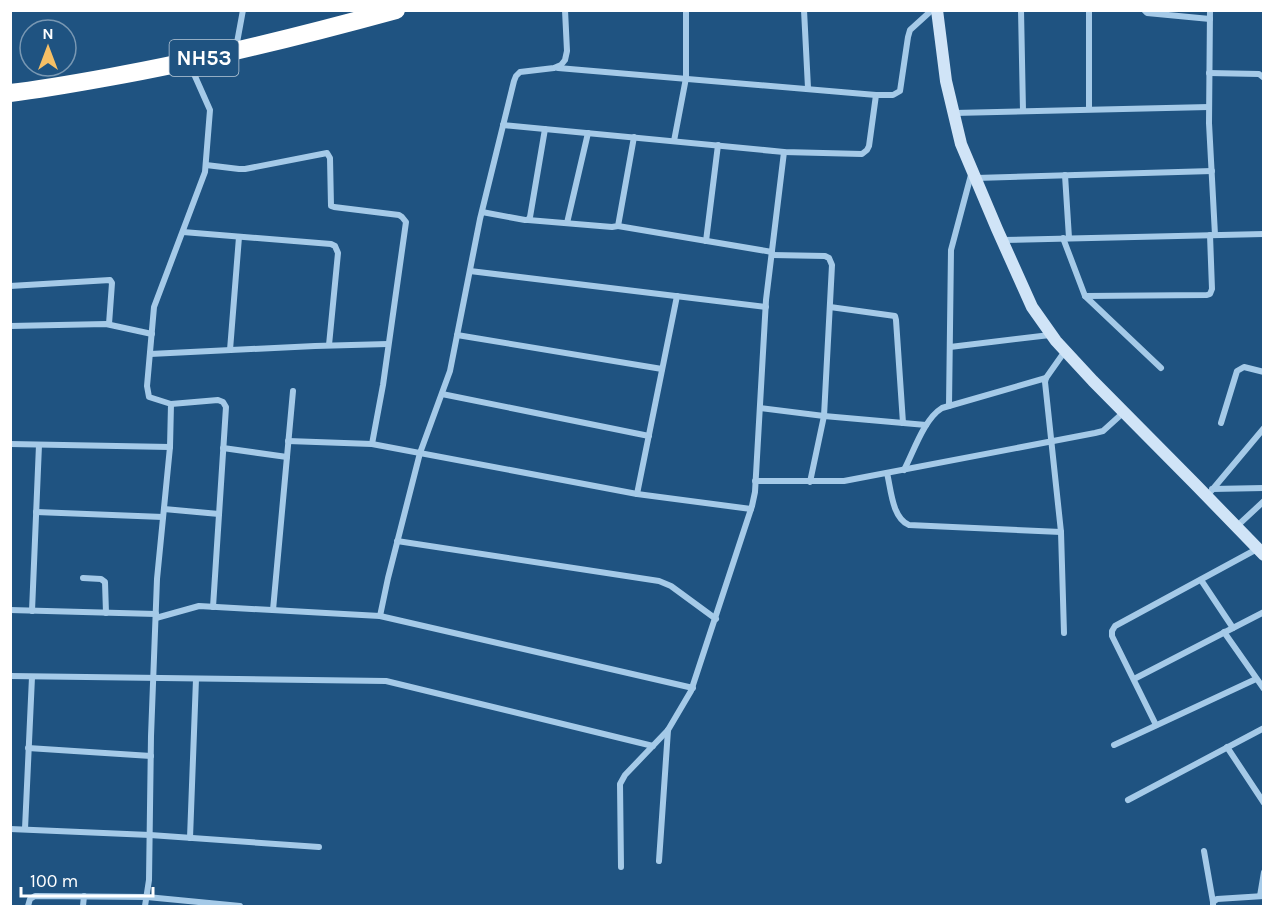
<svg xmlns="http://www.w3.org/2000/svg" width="1274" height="917" font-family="Karla,sans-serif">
	<rect width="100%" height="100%" fill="#1f5381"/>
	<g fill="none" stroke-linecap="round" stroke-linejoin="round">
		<g stroke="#a5cae8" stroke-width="6">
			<polyline points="804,10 808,88"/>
			<polyline points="1021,10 1023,111"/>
			<polyline points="1089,10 1089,109"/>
			<polyline points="1144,10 1147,13 1210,19"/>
			<polyline points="1210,10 1209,123 1215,235"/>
			<polyline points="236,48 243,10"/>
			<polyline points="558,68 876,95 893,95 900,91 908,37 910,30 932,10"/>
			<polyline points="1209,73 1259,74 1264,78"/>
			<polyline points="954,113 1209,107"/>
			<polyline points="503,125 784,152 862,154 867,150 869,146 876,95"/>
			<polyline points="674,141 686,78 686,10"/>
			<polyline points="206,165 239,169 245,169 327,153 330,158 331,206 334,207 399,215 402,217 406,222 383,385 372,444"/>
			<polyline points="1065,175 1069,238"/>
			<polyline points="976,178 1212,171"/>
			<polyline points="482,212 525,220 528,220 530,217 545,129"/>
			<polyline points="528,220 612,227 618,226 634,137"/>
			<polyline points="567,223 588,133"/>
			<polyline points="618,226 772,252"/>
			<polyline points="183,232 331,244 335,246 338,253 329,345"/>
			<polyline points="1063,238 1085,296 1161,368"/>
			<polyline points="1002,240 1264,234"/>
			<polyline points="706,241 718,145"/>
			<polyline points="772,255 825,256 829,258 832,265 824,416 810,482"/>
			<polyline points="470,271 766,307"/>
			<polyline points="10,286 110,280 112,283 109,324"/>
			<polyline points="1085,296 1207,295 1210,294 1212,289 1210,235"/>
			<polyline points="830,307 895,316 896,320 903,423"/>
			<polyline points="10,326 106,324 152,334"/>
			<polyline points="457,335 662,369"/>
			<polyline points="950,347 1050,335"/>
			<polyline points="230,350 239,237"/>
			<polyline points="150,354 315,346 388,344"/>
			<polyline points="442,394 649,436"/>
			<polyline points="171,404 218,400 223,402 226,407 213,607"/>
			<polyline points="949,406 951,250 971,175"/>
			<polyline points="760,408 824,416 926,425"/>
			<polyline points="1221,423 1237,371 1244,367 1264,372"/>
			<polyline points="288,441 372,444 637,494 751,509"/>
			<polyline points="10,444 170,447"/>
			<polyline points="223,448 287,457"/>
			<path d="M904,470C914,451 924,419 942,408L1046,378"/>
			<path d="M887,473C891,489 892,518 909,525L1061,532"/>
			<polyline points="755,481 844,481 1095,433 1103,431 1124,412"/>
			<polyline points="1212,489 1264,488"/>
			<polyline points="637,494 677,296"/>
			<polyline points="1207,496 1264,428"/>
			<polyline points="164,509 219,514"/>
			<polyline points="36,512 163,517"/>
			<polyline points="1236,527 1264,501"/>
			<polyline points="397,541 659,581 671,586 716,619"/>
			<polyline points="83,578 101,579 105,582 106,613"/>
			<polyline points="1201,580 1233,628"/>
			<polyline points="10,610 156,614"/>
			<polyline points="273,610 293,391"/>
			<polyline points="32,611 39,445"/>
			<polyline points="380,616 388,578 420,453 450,371 480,219 514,81 516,76 520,72 554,68 561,65 565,60 567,51 565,10"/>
			<polyline points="156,618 199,606 380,616 693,688"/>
			<polyline points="1224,632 1264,689"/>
			<polyline points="1064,633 1061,532 1045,382 1046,378 1065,351"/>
			<polyline points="10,676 386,681 653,746"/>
			<polyline points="1134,679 1264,612"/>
			<polyline points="1156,725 1112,636 1112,631 1115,626 1257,549"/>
			<polyline points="1114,745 1256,679"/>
			<polyline points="1227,747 1264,803"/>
			<polyline points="28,748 151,756"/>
			<polyline points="1128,800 1264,728"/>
			<polyline points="10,829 150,835 319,847"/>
			<polyline points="25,829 32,677"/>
			<polyline points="190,838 196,679"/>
			<polyline points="1204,851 1213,902"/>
			<polyline points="659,861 668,730"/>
			<polyline points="621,867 620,784 625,775 668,730 691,691 752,506 755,492 766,300 784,152"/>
			<polyline points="1260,896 1264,872"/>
			<polyline points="28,906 30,899 35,896 147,897 240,906"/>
			<polyline points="83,906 84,896"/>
			<polyline points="145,906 149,880 151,736 157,579 170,447 171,404 149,397 147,386 154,307 205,172 210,110 190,65"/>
			<polyline points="1213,906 1213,902 1217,899 1264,896"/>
		</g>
		<polyline stroke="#d0e4f7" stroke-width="12" points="937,10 946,81 961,144 997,229 1032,307 1056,341 1093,381 1195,484 1264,555"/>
		<path stroke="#fff" stroke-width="18" d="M10,93C44,89 77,83 110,77C206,60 301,36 396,10"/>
	</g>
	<g text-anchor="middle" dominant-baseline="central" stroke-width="6" stroke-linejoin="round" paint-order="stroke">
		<rect fill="#1f5381" stroke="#bccbd9" stroke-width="1.5" x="169.5" y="40" width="69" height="36" rx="4.5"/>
		<g font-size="21" font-weight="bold" fill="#fff">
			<text x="204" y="58">NH53</text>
		</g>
	</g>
	<rect width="1274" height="917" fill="none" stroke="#ffffff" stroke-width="24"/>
	<g transform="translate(48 48)"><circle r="28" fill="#1f5381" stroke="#7998b3" stroke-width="1.5"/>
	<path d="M0-4.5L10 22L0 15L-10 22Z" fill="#f6bf65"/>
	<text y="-9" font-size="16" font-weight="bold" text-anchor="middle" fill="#ffffff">N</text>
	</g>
	<path d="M21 887v9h132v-9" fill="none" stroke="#ffffff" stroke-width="3"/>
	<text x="30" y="887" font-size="18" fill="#ffffff" stroke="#1f5381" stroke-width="4.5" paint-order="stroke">100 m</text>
</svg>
